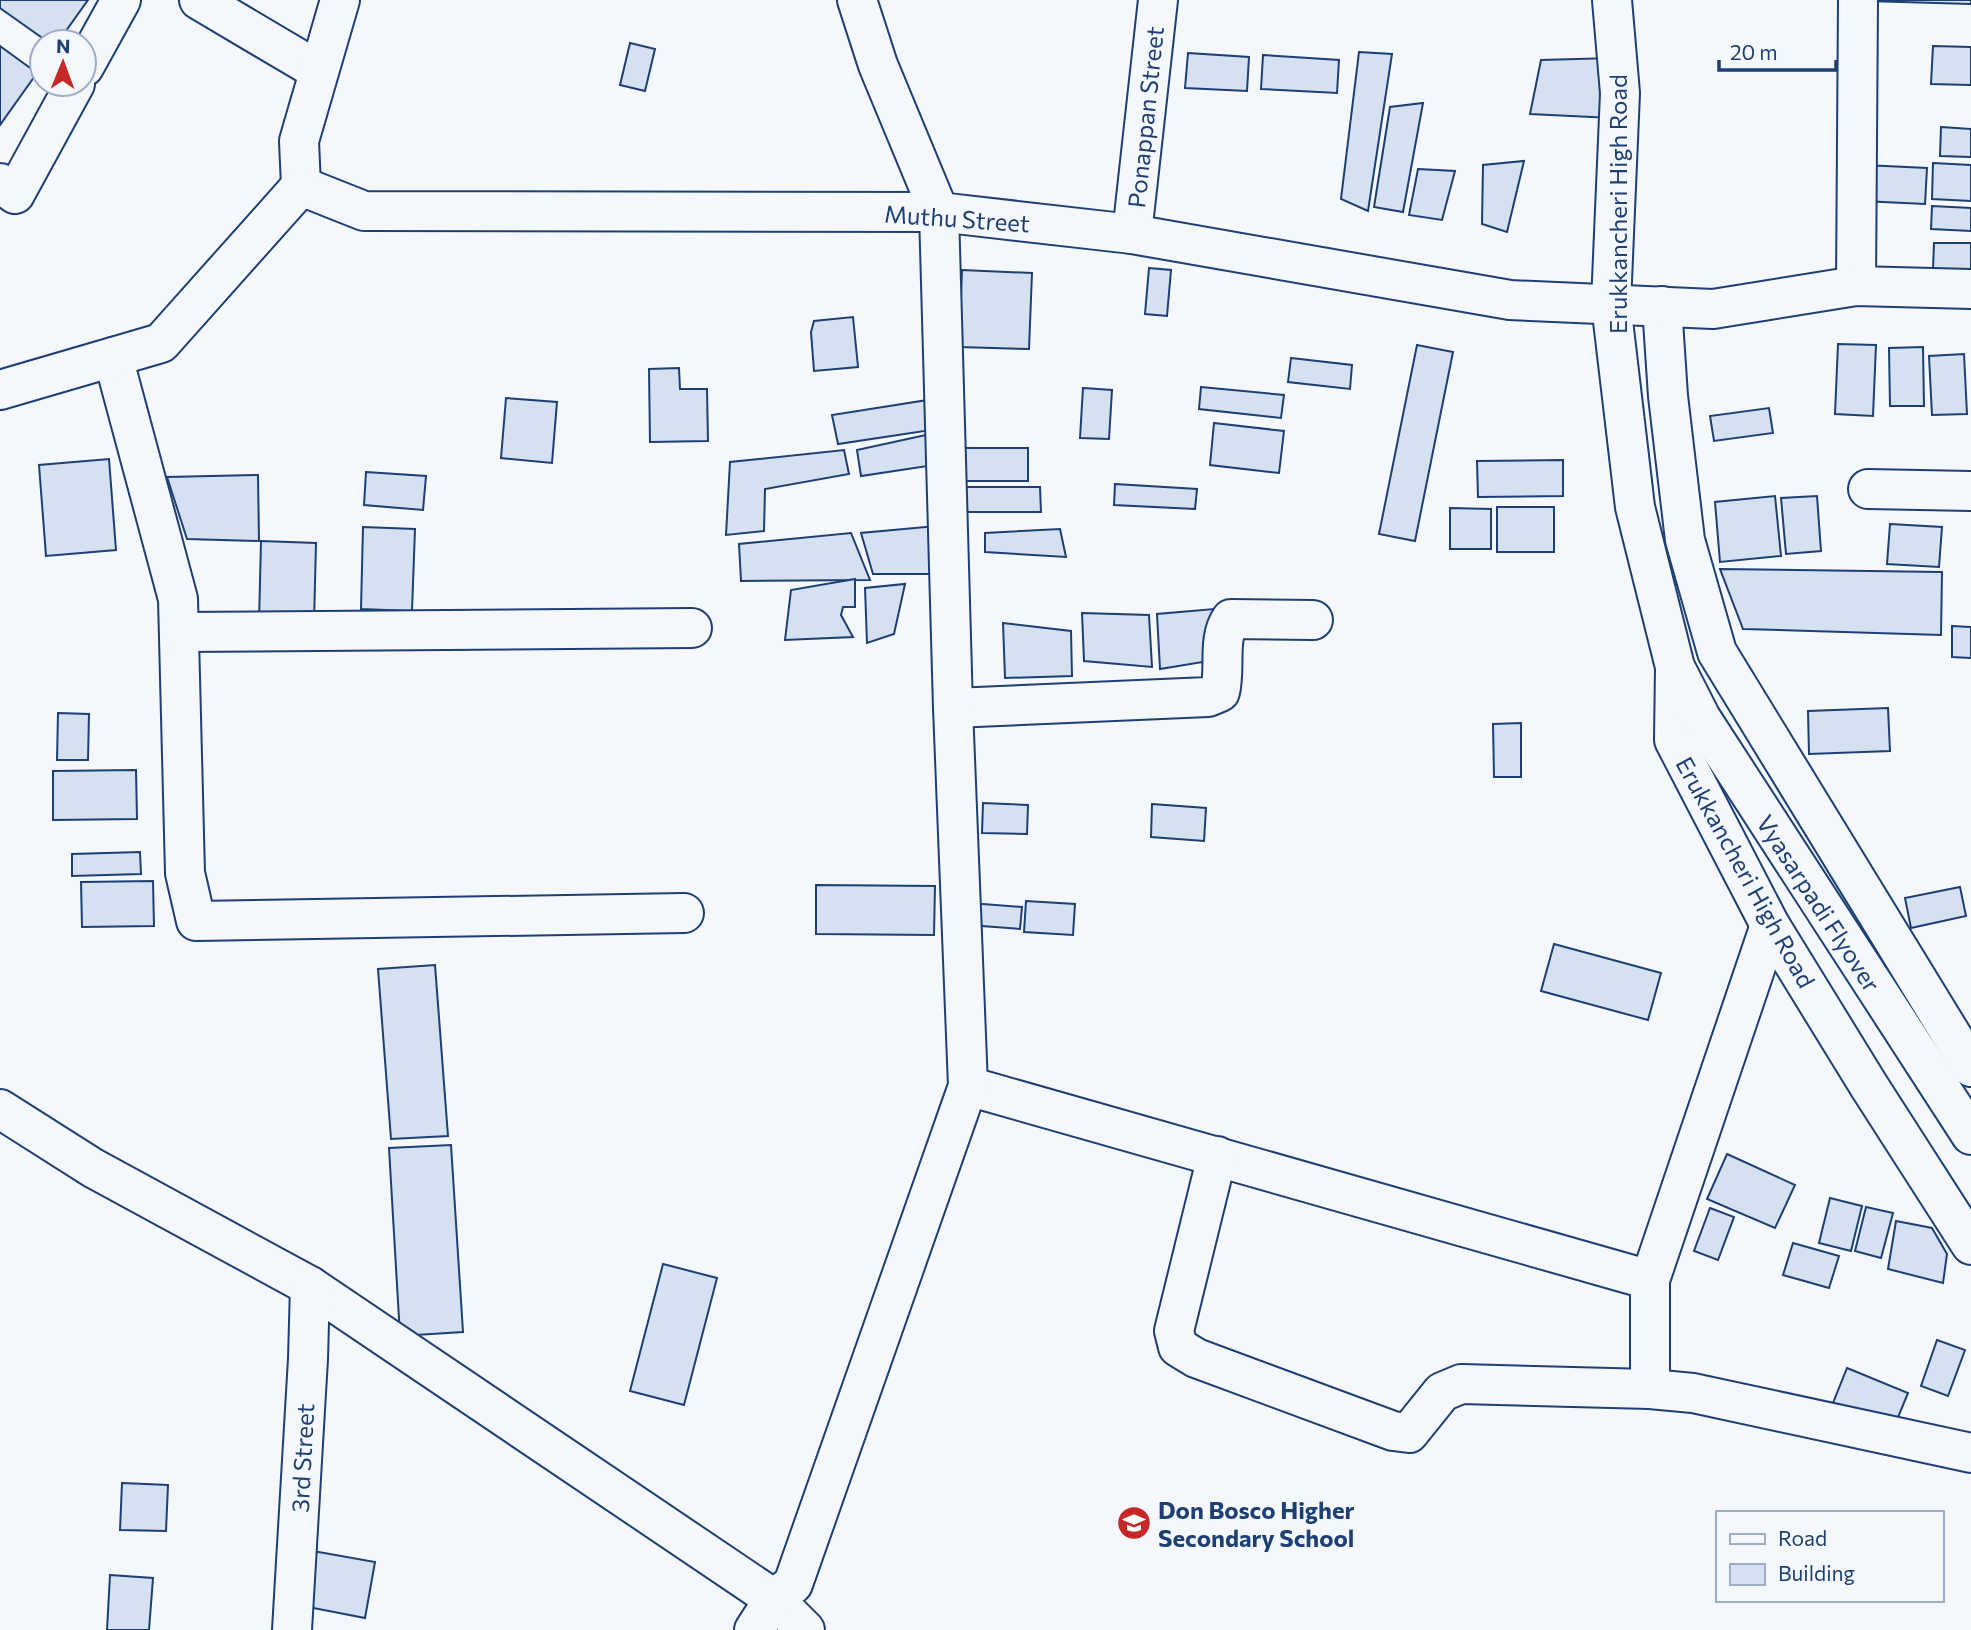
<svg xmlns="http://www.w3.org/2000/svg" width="1971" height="1630" font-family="Commissioner,sans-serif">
	<rect width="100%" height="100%" fill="#f4f7fb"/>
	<g fill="#d5e0f0" stroke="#1d3f73" stroke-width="2">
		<polygon points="0,0 88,0 58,42 48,42 0,8"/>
		<polygon points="1971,0 1971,4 1867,1 1867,0"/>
		<polygon points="630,43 655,49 645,91 620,85"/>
		<polygon points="0,46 37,73 0,125"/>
		<polygon points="1933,46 1971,47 1971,85 1931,84"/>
		<polygon points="1359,52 1392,54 1368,211 1341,199"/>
		<polygon points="1188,53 1249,57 1247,91 1185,88"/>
		<polygon points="1263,55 1339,60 1337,93 1261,89"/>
		<polygon points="1612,58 1612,118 1530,114 1541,60"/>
		<polygon points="1423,103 1403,212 1374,207 1390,107"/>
		<polygon points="1941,127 1971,129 1971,157 1940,156"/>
		<polygon points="1524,161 1507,232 1482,224 1483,165"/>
		<polygon points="1933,163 1971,165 1971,201 1932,199"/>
		<polygon points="1864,165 1927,168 1925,204 1862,201"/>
		<polygon points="1418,169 1455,171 1442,220 1409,215"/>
		<polygon points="1932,206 1971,208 1971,231 1931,229"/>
		<polygon points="1934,243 1971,243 1971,269 1933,269"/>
		<polygon points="1149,268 1171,270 1167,316 1145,314"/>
		<polygon points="962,270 1032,273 1029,349 959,347"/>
		<polygon points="853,317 858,367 814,371 811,332 814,321"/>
		<polygon points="1838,344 1876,345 1873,416 1835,414"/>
		<polygon points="1417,345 1453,352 1415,541 1379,534"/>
		<polygon points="1923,347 1924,406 1890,406 1889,348"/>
		<polygon points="1964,354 1967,414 1932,415 1929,356"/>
		<polygon points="1291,358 1352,365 1350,389 1288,382"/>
		<polygon points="679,368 680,389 707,389 708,441 650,442 649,369"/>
		<polygon points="1201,387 1284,395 1281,418 1199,409"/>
		<polygon points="1083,388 1112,390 1109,439 1080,438"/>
		<polygon points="506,398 557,402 552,463 501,458"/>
		<polygon points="934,399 938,429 838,444 832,415"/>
		<polygon points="1769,408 1773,433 1714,441 1710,416"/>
		<polygon points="1214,423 1284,431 1279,473 1210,465"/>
		<polygon points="935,433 941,464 861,476 857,450"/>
		<polygon points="958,448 1028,448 1028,481 957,481"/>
		<polygon points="844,450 849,474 765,489 764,531 726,535 730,462"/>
		<polygon points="109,459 116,550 46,556 39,465"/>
		<polygon points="1563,460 1563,496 1478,497 1477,461"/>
		<polygon points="366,472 426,476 423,510 364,505"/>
		<polygon points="258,475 259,541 187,539 167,477"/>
		<polygon points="1115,484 1197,489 1195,509 1114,505"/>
		<polygon points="964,487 1040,487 1041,512 965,512"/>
		<polygon points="1775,496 1781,556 1720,562 1715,502"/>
		<polygon points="1817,496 1821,551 1786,554 1781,498"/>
		<rect x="1497" y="507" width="57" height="45"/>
		<polygon points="1450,508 1491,509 1491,549 1450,549"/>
		<polygon points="1890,524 1942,527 1939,567 1887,564"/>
		<polygon points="936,526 937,574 873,574 861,533"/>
		<polygon points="363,527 415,529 412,611 361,609"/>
		<polygon points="1060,529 1066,557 985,552 985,533"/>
		<polygon points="851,533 870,580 741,581 739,544"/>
		<polygon points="261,541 316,543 314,624 259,623"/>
		<polygon points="1720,569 1942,572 1941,635 1743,629"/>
		<polygon points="855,579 855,607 843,607 841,615 853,637 785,640 791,590"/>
		<polygon points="905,584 894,634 867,643 865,588"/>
		<polygon points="1214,609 1215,660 1160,669 1157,614"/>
		<polygon points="1082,613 1149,615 1152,667 1084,661"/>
		<polygon points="1003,623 1071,631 1072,676 1005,678"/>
		<polygon points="1952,626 1971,627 1971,658 1952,657"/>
		<polygon points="1888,708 1890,751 1809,754 1808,711"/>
		<polygon points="58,713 89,714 88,760 57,760"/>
		<polygon points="1521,723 1521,777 1494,777 1493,724"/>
		<polygon points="136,770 137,819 53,820 53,771"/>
		<polygon points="983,803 1028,805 1027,834 982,833"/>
		<polygon points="1152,804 1206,808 1204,841 1151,837"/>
		<polygon points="140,852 141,874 72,876 72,854"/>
		<polygon points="153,881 154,926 82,927 81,882"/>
		<polygon points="816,885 935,886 934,935 816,934"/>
		<polygon points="1960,887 1966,916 1911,928 1905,898"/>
		<polygon points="1026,901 1075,904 1073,935 1024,932"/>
		<polygon points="970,903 1022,907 1020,929 969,925"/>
		<polygon points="1554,944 1661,973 1648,1020 1541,991"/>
		<polygon points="435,965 448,1136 391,1139 378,969"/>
		<polygon points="451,1145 463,1332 400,1336 389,1148"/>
		<polygon points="1727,1154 1795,1185 1775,1228 1707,1199"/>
		<polygon points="1830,1198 1862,1206 1851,1251 1819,1243"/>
		<polygon points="1866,1207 1893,1213 1881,1258 1855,1251"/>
		<polygon points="1710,1208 1734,1217 1718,1260 1694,1251"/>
		<polygon points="1896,1221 1932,1228 1947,1254 1943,1283 1888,1269"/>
		<polygon points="1793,1243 1839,1256 1829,1288 1783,1275"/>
		<polygon points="663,1264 717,1278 684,1405 630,1391"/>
		<polygon points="1937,1340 1965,1350 1948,1396 1921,1386"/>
		<polygon points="1847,1368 1908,1393 1892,1432 1831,1408"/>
		<polygon points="122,1483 168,1485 166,1531 120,1530"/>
		<polygon points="313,1551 375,1562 365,1618 303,1606"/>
		<polygon points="110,1575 153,1578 149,1630 107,1630"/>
	</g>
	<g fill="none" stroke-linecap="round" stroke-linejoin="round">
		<g stroke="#1d3f73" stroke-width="42">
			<g id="minor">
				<polyline points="199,0 319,71"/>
				<polyline points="84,67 121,0"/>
				<polyline points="0,183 15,194 75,84"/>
				<polyline points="1132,234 1158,0"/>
				<polyline points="1856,286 1858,0"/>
				<polyline points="1662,306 1668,396 1685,540 1717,652 1971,1067"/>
				<polyline points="113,357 178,599 185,873 196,921 684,913"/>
				<polyline points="1868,489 1971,491"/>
				<polyline points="179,632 692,628"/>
				<polyline points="1675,667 1674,740 1770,925 1869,1086 1971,1245"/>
				<path d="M953,708L1208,697L1220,692C1226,668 1217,639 1231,619L1313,620"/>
				<polyline points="968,1086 1650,1280"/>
				<polyline points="0,1109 93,1168 310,1286 774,1599 805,1630"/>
				<polyline points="1217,1156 1174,1331 1178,1347 1196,1358 1393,1431 1409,1433 1442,1392 1461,1384 1650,1389 1693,1393 1971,1453"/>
				<polyline points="1650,1389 1650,1280 1770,925"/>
				<polyline points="292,1630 308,1359 310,1286"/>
				<polyline points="754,1630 774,1599 793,1584 968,1086 953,708 939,212 878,65 857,0"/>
			</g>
		</g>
		<g stroke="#1d3f73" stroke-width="42">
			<g id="major">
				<polyline points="1612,0 1620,93 1611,304 1635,507 1675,667 1701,718 1971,1135"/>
				<polyline points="301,186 364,211 939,212 1132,234 1510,300 1713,309 1856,286 1971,289"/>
				<polyline points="301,186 299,141 340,0"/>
				<polyline points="0,390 161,343 301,186"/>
			</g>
		</g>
		<use href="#minor" stroke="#f4f7fb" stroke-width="38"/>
		<use href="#major" stroke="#f4f7fb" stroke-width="38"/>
	</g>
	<defs>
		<g id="school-disc" transform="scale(1.75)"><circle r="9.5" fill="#c62828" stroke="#f4f7fb"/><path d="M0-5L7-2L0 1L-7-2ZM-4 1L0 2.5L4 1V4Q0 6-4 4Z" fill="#fff"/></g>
	</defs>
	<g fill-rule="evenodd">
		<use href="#school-disc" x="1134" y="1523"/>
	</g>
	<g text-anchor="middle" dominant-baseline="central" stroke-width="5" stroke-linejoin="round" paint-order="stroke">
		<g font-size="24" fill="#1d3f73" stroke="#f4f7fb">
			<text transform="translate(1145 117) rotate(-84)">Ponappan Street</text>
			<text transform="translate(1617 204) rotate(-90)">Erukkancheri High Road</text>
			<text transform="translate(957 218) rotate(4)">Muthu Street</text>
			<text transform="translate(1746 872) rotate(61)">Erukkancheri High Road</text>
			<text transform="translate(1819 903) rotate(57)">Vyasarpadi Flyover</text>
			<text transform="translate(302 1458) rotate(-87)">3rd Street</text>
		</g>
		<g font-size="24" font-weight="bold" fill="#1d3f73" stroke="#f4f7fb" text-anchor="start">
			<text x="1158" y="1509">Don Bosco Higher<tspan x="1158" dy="28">Secondary School</tspan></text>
		</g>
	</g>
	<rect x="1716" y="1511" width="228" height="91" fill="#f4f7fb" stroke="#9eadc5" stroke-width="2"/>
	<rect x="1730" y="1534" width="35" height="10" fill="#f4f7fb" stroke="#9eadc5" stroke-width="2"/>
	<text x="1778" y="1546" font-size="21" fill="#1d3f73">Road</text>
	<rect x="1730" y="1564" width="35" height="21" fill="#d5e0f0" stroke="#9eadc5" stroke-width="2"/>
	<text x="1778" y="1581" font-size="21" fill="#1d3f73">Building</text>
	<g transform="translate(63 63) rotate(1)"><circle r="33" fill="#f4f7fb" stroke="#9eadc5" stroke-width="2"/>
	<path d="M0-5L12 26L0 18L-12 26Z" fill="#c62828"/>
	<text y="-10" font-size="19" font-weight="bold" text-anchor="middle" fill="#1d3f73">N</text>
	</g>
	<path d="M1719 60v10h117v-10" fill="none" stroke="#1d3f73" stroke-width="3.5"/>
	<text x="1730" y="60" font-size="21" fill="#1d3f73" stroke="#f4f7fb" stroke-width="5" paint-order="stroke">20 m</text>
</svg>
